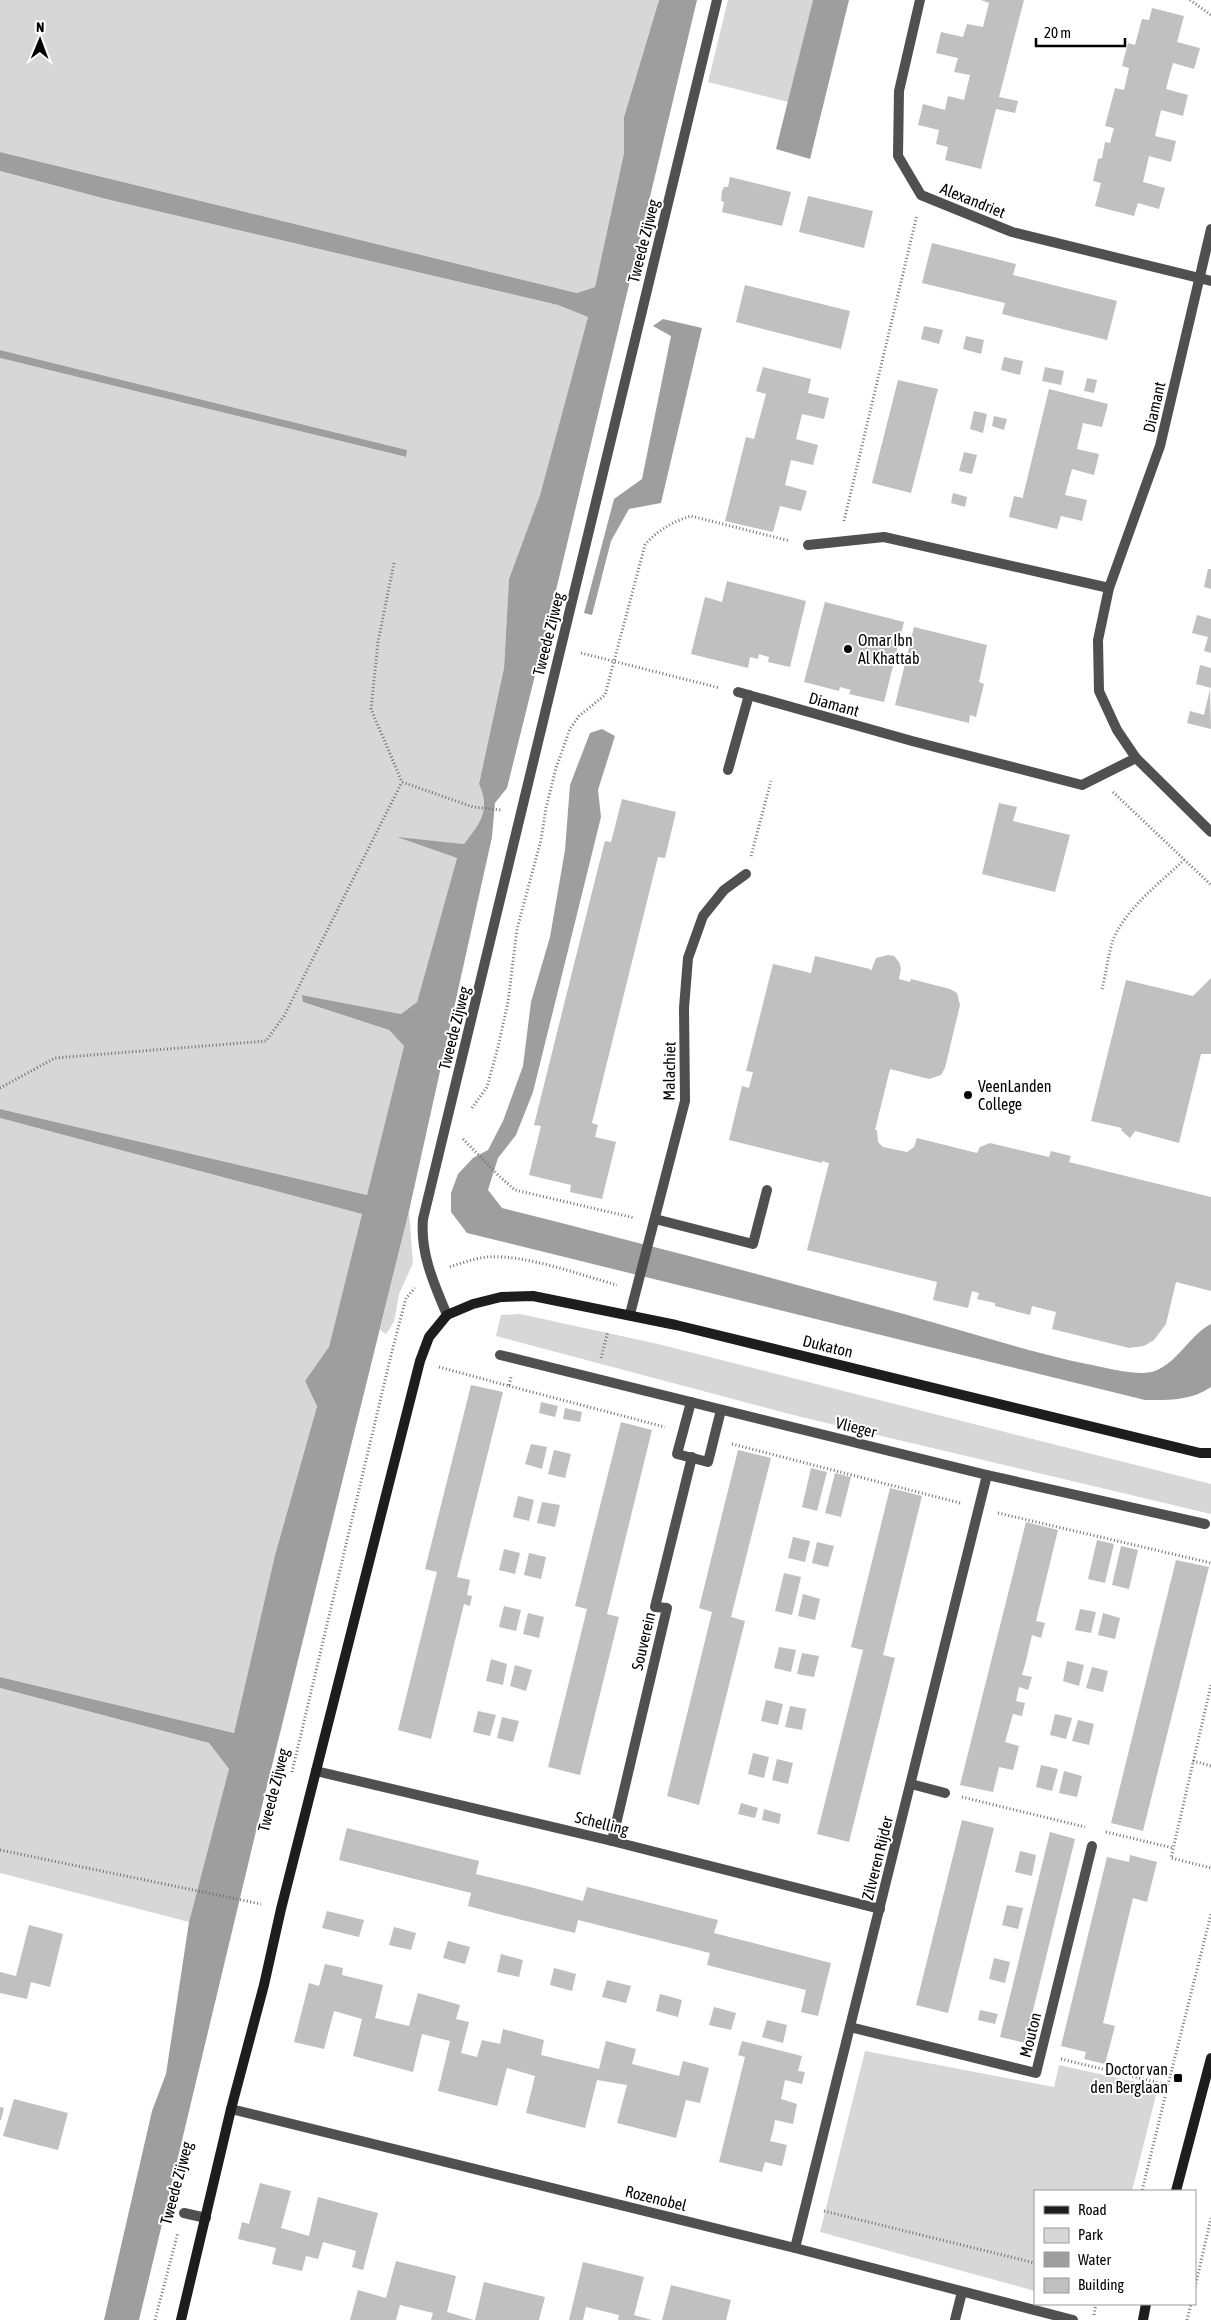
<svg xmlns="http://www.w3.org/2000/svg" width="1211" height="2320" font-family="'Asap Condensed',sans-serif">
	<rect width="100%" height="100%" fill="#fff"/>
	<g fill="#d7d7d7">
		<polygon points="0,0 659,0 624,117 624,153 595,287 577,293 0,152"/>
		<polygon points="728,0 813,0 788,102 708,82"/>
		<path d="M0,171L110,200L558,305L588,317L540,495L509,579L504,668L479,784C491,811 480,823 464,844L400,838L457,858L417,1002L401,1014L303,995V1002L389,1030L404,1046L367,1195L0,1109V358L405,457L407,450L0,350Z"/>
		<polygon points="0,1118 362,1214 329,1348 305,1381 317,1405 275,1555 234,1733 0,1677"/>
		<polygon points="409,1211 413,1263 399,1294 394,1322 386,1334 380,1330"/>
		<polygon points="520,1314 658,1344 1211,1484 1211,1514 797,1416 496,1336 501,1315"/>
		<polygon points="0,1688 209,1743 229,1769 189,1922 0,1873"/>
		<polygon points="865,2051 1054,2087 1059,2065 1158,2087 1132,2191 1035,2191 1035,2291 820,2232"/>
	</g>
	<g fill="#9e9e9e">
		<path d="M659,0H697L552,607L507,788L495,803L492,837L409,1211L263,1802L139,2320H104L152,2111L166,2074L189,1922L229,1769L209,1743L0,1688V1677L234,1733L275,1555L317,1406L305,1381L329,1347L362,1214L0,1118V1109L367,1195L404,1046L389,1030L303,1002L302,995L401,1014L417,1002L457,858L397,837L464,844C480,823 491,811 479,784L504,668L509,579L540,495L588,317L558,305L110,200L0,171V152L577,293L595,287L624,153V117Z"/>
		<polygon points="813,0 849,0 810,159 776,149"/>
		<polygon points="663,319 702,328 661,503 629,509 611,541 592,615 584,613 614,499 642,479 671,336 653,326"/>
		<polygon points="0,350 407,450 406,457 0,358"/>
		<path d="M602,729L615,736L598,790L601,817L533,1092L516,1135L498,1158L488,1190L502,1208C636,1242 771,1277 904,1314C965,1331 1025,1351 1087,1364C1104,1367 1124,1373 1143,1373C1173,1373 1187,1336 1211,1324V1387C1191,1401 1168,1400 1145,1400L467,1233L451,1212V1193L458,1174L473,1158L488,1150L503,1121L523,1066L531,1002L550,937L565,850L570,785L590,733Z"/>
	</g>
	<g fill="#c0c0c0">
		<polygon points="981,0 1024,0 999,97 1018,101 1015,113 996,109 981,169 945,160 948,147 936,144 939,130 918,125 923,104 945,110 948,96 964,100 970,75 954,72 958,58 936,53 941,32 963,37 967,24 983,27 989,3"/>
		<polygon points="1152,8 1184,16 1177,42 1200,48 1194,69 1173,63 1169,77 1166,89 1188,95 1183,116 1161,110 1155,136 1176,141 1171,162 1149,156 1143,182 1165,188 1159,209 1138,203 1134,216 1095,206 1101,183 1093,181 1098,159 1102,158 1105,142 1110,143 1114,128 1105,126 1115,88 1124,90 1129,68 1122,66 1128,43 1135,45 1142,19 1149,20"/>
		<polygon points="730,177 791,192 782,226 722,212 724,202 721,201 722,191 724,187 728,187"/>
		<polygon points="808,196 873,211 864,248 799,232"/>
		<polygon points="932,243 1016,264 1013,275 1117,301 1107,340 1002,314 1005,303 922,283"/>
		<polygon points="745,285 850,311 841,349 736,322"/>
		<polygon points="924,326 943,330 939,344 921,339"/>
		<polygon points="966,336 984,340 981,354 963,349"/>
		<polygon points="1004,357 1023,361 1020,375 1001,370"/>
		<polygon points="763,367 811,379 808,393 829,398 824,419 802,414 796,439 818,445 813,465 791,460 785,485 807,491 801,511 780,506 773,532 725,521 746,437 754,439 766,394 756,391"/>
		<polygon points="1045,367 1064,371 1061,385 1042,381"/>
		<polygon points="1087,378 1097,380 1094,393 1084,391"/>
		<polygon points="898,380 938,389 911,493 872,483"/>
		<polygon points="1049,389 1108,404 1102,427 1083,423 1077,449 1099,454 1094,475 1072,469 1065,495 1087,500 1082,521 1061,516 1057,529 1009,517 1014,496 1023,498 1023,496"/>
		<polygon points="974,411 987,414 983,433 970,429"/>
		<polygon points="994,416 1007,419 1004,430 992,426"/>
		<polygon points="964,452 977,455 972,474 959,471"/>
		<polygon points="953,493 967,497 965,507 951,503"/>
		<polygon points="1208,569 1211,569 1211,589 1204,587"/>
		<polygon points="727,581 806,601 790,667 768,662 769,657 759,654 758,659 750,657 748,668 691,654 705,597 722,602"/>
		<polygon points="825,602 904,622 884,702 849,694 851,690 840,687 839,691 804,682"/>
		<polygon points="1197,615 1211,619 1211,653 1204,651 1208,637 1192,633"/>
		<polygon points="914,627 987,645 979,682 984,684 976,717 970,715 969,723 895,705"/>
		<polygon points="1200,665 1211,668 1211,688 1196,684"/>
		<polygon points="1210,689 1211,729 1187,723 1190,711 1204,715"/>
		<polygon points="622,799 676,812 665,858 658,857 592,1123 598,1125 595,1137 616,1142 602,1199 570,1192 571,1185 529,1175 541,1126 534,1125 596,876 605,841 611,842"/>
		<polygon points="999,803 1017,807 1013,821 1070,835 1055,892 982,874"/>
		<polygon points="888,955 894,956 899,962 901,968 899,979 910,982 911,979 950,989 957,993 960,1005 945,1068 941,1075 929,1079 890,1069 875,1130 877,1130 878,1142 883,1147 907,1152 914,1147 917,1138 977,1153 980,1147 990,1143 1049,1157 1051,1151 1071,1156 1069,1162 1211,1197 1211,1291 1176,1282 1166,1324 1154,1340 1144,1346 1129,1348 1052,1329 1056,1312 1032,1306 1030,1315 995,1306 995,1303 977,1299 979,1293 972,1291 968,1308 933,1300 937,1282 807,1250 829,1163 822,1161 822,1163 729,1140 742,1086 749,1088 753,1072 746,1071 773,964 811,973 815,956 870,969 871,971 876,958"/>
		<polygon points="1211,978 1211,1054 1201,1054 1179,1143 1135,1131 1130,1138 1121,1130 1122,1128 1091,1121 1126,980 1193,996"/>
		<polygon points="471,1385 503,1392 457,1577 470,1580 467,1595 472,1596 470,1606 464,1604 431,1739 398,1730 437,1572 425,1569"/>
		<polygon points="541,1402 558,1406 555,1417 539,1413"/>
		<polygon points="565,1408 582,1412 580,1422 563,1419"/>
		<polygon points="621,1422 652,1430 607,1614 619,1617 580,1775 548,1767 587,1609 575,1606"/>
		<polygon points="531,1444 547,1447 542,1469 525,1464"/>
		<polygon points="554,1450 571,1454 565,1478 548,1474"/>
		<polygon points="738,1450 771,1458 731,1617 745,1621 699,1805 667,1796 712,1612 699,1608"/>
		<polygon points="811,1468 827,1472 817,1511 802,1507"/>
		<polygon points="835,1473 851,1477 841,1517 825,1513"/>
		<polygon points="890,1488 922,1496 883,1655 895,1658 849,1842 817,1834 863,1650 851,1647"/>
		<polygon points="518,1496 534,1500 529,1521 513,1517"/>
		<polygon points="542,1502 560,1505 555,1527 537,1523"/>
		<polygon points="1026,1522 1058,1530 1036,1621 1045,1623 1041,1638 1032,1635 1026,1661 1022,1675 1032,1677 1028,1690 1019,1687 1016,1701 1025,1703 1022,1716 1013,1714 1005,1742 1019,1746 1013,1770 999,1767 993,1792 960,1785"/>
		<polygon points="793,1537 810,1541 805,1562 788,1558"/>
		<polygon points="1097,1540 1114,1544 1105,1583 1088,1579"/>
		<polygon points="817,1542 834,1546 828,1567 812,1563"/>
		<polygon points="1121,1546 1138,1550 1129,1589 1112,1585"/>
		<polygon points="504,1549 520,1553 515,1574 499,1570"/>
		<polygon points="529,1553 546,1557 541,1579 524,1575"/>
		<polygon points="1176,1560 1209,1567 1143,1831 1111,1823"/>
		<polygon points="784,1573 801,1577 792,1615 775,1611"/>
		<polygon points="803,1594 820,1599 815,1620 798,1616"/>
		<polygon points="504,1606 521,1610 516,1631 499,1627"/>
		<polygon points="1080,1609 1096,1612 1091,1633 1075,1630"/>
		<polygon points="528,1613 544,1617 539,1638 523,1634"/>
		<polygon points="1103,1613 1120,1618 1115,1639 1098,1635"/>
		<polygon points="779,1647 796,1650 791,1672 774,1668"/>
		<polygon points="802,1653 819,1656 814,1677 797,1674"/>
		<polygon points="491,1659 507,1664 503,1685 486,1681"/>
		<polygon points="1067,1661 1084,1665 1079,1686 1063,1681"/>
		<polygon points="515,1665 532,1670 526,1691 510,1686"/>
		<polygon points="1092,1667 1108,1671 1103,1692 1086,1688"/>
		<polygon points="766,1700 783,1704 778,1725 761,1721"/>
		<polygon points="790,1706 806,1709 802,1730 785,1727"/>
		<polygon points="478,1711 496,1715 490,1736 473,1732"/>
		<polygon points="1055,1714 1072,1718 1066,1739 1050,1735"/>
		<polygon points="502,1717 519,1721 513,1742 497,1738"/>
		<polygon points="1078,1720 1094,1724 1089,1745 1072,1741"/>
		<polygon points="753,1753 769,1757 764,1778 748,1774"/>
		<polygon points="777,1759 793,1763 788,1784 772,1780"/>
		<polygon points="1041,1765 1058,1769 1052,1791 1036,1787"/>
		<polygon points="1064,1771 1082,1776 1077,1797 1059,1793"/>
		<polygon points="741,1803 758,1808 755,1818 738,1814"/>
		<polygon points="764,1809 781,1814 779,1824 762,1820"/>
		<polygon points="962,1820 994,1828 948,2013 916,2005"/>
		<polygon points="347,1828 479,1861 476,1874 530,1887 583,1901 587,1887 718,1920 714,1933 831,1963 818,2016 801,2012 806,1990 707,1965 710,1953 578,1920 575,1933 522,1920 468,1906 471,1893 339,1860"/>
		<polygon points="1050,1832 1075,1839 1025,2043 1000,2037"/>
		<polygon points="1020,1851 1036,1855 1032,1876 1015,1872"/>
		<polygon points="1130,1855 1157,1862 1147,1902 1133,1898 1103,2023 1115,2026 1105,2064 1084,2059 1086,2052 1061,2046 1107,1857 1129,1862"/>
		<polygon points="1007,1905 1023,1908 1018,1929 1002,1925"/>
		<polygon points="327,1911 364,1920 359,1937 322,1928"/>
		<polygon points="29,1925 63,1934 50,1987 31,1982 27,1999 0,1993 0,1972 16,1976"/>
		<polygon points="394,1927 416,1933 411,1950 389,1945"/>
		<polygon points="448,1941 470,1947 465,1964 443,1958"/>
		<polygon points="501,1954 523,1960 519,1977 497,1972"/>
		<polygon points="994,1958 1010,1962 1005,1983 989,1979"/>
		<polygon points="325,1964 343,1968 342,1975 383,1985 375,2018 409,2026 418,1993 460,2005 456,2019 469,2022 461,2053 477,2057 482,2040 500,2044 503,2029 544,2040 541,2055 599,2069 606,2041 636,2049 632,2064 679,2076 683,2061 709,2068 700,2103 686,2100 676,2138 617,2123 627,2085 597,2080 585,2128 526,2113 535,2076 507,2068 497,2106 438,2091 450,2041 422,2034 413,2072 353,2056 362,2019 334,2011 324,2049 294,2042 309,1983 319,1986"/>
		<polygon points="554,1968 576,1974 572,1991 550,1985"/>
		<polygon points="607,1980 631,1986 626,2003 602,1997"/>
		<polygon points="660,1994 682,2000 678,2017 656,2011"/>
		<polygon points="714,2007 736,2013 731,2030 709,2025"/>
		<polygon points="980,2010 998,2014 995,2024 978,2020"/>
		<polygon points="767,2020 787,2025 783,2043 762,2037"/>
		<polygon points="742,2041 802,2056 798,2071 805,2072 802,2084 785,2080 781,2099 797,2104 793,2124 775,2120 773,2131 770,2141 787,2145 782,2166 765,2162 762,2172 719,2162 745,2057 738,2055"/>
		<polygon points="14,2099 68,2113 58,2150 3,2136"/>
		<polygon points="0,2107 4,2108 1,2120 0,2120"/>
		<polygon points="260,2183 291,2191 281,2228 309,2236 318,2197 378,2213 363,2270 352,2267 356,2251 323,2242 318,2259 306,2256 302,2271 272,2264 276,2248 238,2239 242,2222 249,2224"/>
		<polygon points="396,2261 456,2276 447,2312 474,2320 431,2320 433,2313 400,2305 396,2320 350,2320 358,2290 386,2298"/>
		<polygon points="583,2262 644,2277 634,2315 652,2320 618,2320 619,2315 586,2307 583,2320 569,2320"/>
		<polygon points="484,2282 545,2297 539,2320 475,2320"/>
		<polygon points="671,2285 731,2300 726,2320 662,2320"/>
	</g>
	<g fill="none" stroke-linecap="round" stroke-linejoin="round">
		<g stroke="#727272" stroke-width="3" stroke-dasharray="1 2.5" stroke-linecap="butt">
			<polyline points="1190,0 1211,15"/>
			<polyline points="844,521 917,215"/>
			<polyline points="394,563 378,642 371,709 402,782 473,807 501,810"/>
			<polyline points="581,653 720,688"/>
			<polyline points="1113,792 1211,885"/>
			<polyline points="751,856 771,781"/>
			<path d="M1102,989C1106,974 1108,955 1113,940C1126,908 1160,883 1184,860"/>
			<polyline points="0,1088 55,1058 266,1041 284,1016 402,782"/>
			<path d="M472,1108L487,1087L498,1047L508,1002L517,929L541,840L546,808L556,768L570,729L579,716L605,695L645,545C656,531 674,521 691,516L790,541"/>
			<polyline points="463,1139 499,1176 515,1190 635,1218"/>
			<path d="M450,1267C461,1263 476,1258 488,1257C525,1254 580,1275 617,1285"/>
			<polyline points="601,1358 608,1331"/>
			<polyline points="439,1367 509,1386 511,1377"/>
			<polyline points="509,1386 665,1427"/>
			<polyline points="732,1444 960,1503"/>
			<polyline points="998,1513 1211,1563"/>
			<polyline points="1211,1685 1171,1858 1211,1868"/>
			<polyline points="1193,1761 1211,1766"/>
			<polyline points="292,1772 391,1355 406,1298 415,1288"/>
			<polyline points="962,1797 1085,1827"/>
			<polyline points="1106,1832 1173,1848"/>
			<polyline points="0,1850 261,1904"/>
			<polyline points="1061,2059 1168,2085 1142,2191"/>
			<polyline points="1168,2085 1211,1914"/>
			<polyline points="824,2211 1035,2263"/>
			<polyline points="1195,2287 1211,2218"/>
			<polyline points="1094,2315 1096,2304"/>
			<polyline points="155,2320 178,2232"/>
			<polyline points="1187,2320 1191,2304"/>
		</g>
		<g stroke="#505050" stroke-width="10">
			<polyline points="728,770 749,695"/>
			<polyline points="655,1219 753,1244 767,1190"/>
			<polyline points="850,2027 1036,2073 1092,1846"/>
		</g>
		<g stroke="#505050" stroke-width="10">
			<polyline points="920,0 899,91 898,156 921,195 1012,232 1211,281"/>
			<polyline points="808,545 884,537 1109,588"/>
			<polyline points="738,692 912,741 1082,785 1136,758 1117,730 1099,691 1098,640 1109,588 1160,446 1211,229"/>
			<polyline points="1136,758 1211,832"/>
			<polyline points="630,1314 685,1101 684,1008 688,958 703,916 724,890 746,874"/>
			<path d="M447,1315C434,1284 420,1253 423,1219L717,0"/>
			<polyline points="500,1355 987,1475 1205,1524"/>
			<polyline points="691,1402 677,1454 708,1462 721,1410"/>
			<polyline points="316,1771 612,1841 880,1909"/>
			<polyline points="911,1784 945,1793"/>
			<polyline points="612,1841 667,1608 655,1607 692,1457"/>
			<polyline points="231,2109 795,2248 1073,2320"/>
			<polyline points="184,2213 206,2218"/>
			<polyline points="795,2248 987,1475"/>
			<polyline points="955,2320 962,2292"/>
		</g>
		<g stroke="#1d1d1d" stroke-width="10">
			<polyline points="1176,2191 1211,2058"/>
			<polyline points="181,2320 231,2109 264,1985 281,1909 420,1361 429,1337 447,1315 473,1304 501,1297 533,1296 676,1325 1200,1453 1211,1453"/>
			<polyline points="1143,2320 1146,2304"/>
		</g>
	</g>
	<g fill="#000" stroke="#fff" stroke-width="2">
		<circle cx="848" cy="649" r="5"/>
		<circle cx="968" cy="1095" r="5"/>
		<rect x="1173" y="2073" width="10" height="10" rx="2.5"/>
	</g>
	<g text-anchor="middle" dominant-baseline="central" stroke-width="4" stroke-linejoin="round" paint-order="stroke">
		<g font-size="16" fill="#000" stroke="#fff">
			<text transform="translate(973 200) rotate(22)">Alexandriet</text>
			<text transform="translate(643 241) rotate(-76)">Tweede Zijweg</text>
			<text transform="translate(1154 407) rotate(-77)">Diamant</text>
			<text transform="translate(548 634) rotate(-76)">Tweede Zijweg</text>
			<text transform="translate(834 704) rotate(16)">Diamant</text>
			<text transform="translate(454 1028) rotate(-76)">Tweede Zijweg</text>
			<text transform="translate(669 1071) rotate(-89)">Malachiet</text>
			<text transform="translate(828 1346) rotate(14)">Dukaton</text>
			<text transform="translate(856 1427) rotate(14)">Vlieger</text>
			<text transform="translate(643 1641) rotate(-77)">Souverein</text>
			<text transform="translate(273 1790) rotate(-76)">Tweede Zijweg</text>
			<text transform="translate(602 1823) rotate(14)">Schelling</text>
			<text transform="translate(877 1858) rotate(-76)">Zilveren Rijder</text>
			<text transform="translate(1030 2035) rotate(-76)">Mouton</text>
			<text transform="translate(176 2183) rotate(-75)">Tweede Zijweg</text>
			<text transform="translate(656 2198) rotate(14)">Rozenobel</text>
		</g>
		<g font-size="16" fill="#000" stroke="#fff" text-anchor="start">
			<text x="858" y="640">Omar Ibn<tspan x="858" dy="18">Al Khattab</tspan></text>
			<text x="978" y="1086">VeenLanden<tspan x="978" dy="18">College</tspan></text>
			<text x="1168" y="2069" text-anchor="end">Doctor van<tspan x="1168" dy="18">den Berglaan</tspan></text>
		</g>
	</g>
	<rect x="1034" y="2190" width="162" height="115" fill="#ffffff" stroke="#999999"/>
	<rect x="1044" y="2206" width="25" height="8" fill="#1d1d1d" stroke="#999999"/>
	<text x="1078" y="2215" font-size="15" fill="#000000">Road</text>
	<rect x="1044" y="2228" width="25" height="15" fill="#d7d7d7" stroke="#999999"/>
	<text x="1078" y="2240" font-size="15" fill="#000000">Park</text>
	<rect x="1044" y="2252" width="25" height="15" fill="#9e9e9e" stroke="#999999"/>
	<text x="1078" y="2265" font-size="15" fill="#000000">Water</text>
	<rect x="1044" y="2278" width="25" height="15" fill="#c0c0c0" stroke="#999999"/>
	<text x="1078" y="2290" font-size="15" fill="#000000">Building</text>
	<g transform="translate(40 40) rotate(1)" stroke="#ffffff" stroke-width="4" paint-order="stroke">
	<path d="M0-4L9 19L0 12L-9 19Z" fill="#000000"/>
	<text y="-8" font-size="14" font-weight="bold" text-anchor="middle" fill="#000000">N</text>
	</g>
	<path d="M1036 38v8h89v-8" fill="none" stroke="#000000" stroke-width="2.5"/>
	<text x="1044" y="38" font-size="15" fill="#000000" stroke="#ffffff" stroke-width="4" paint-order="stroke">20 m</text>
</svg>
